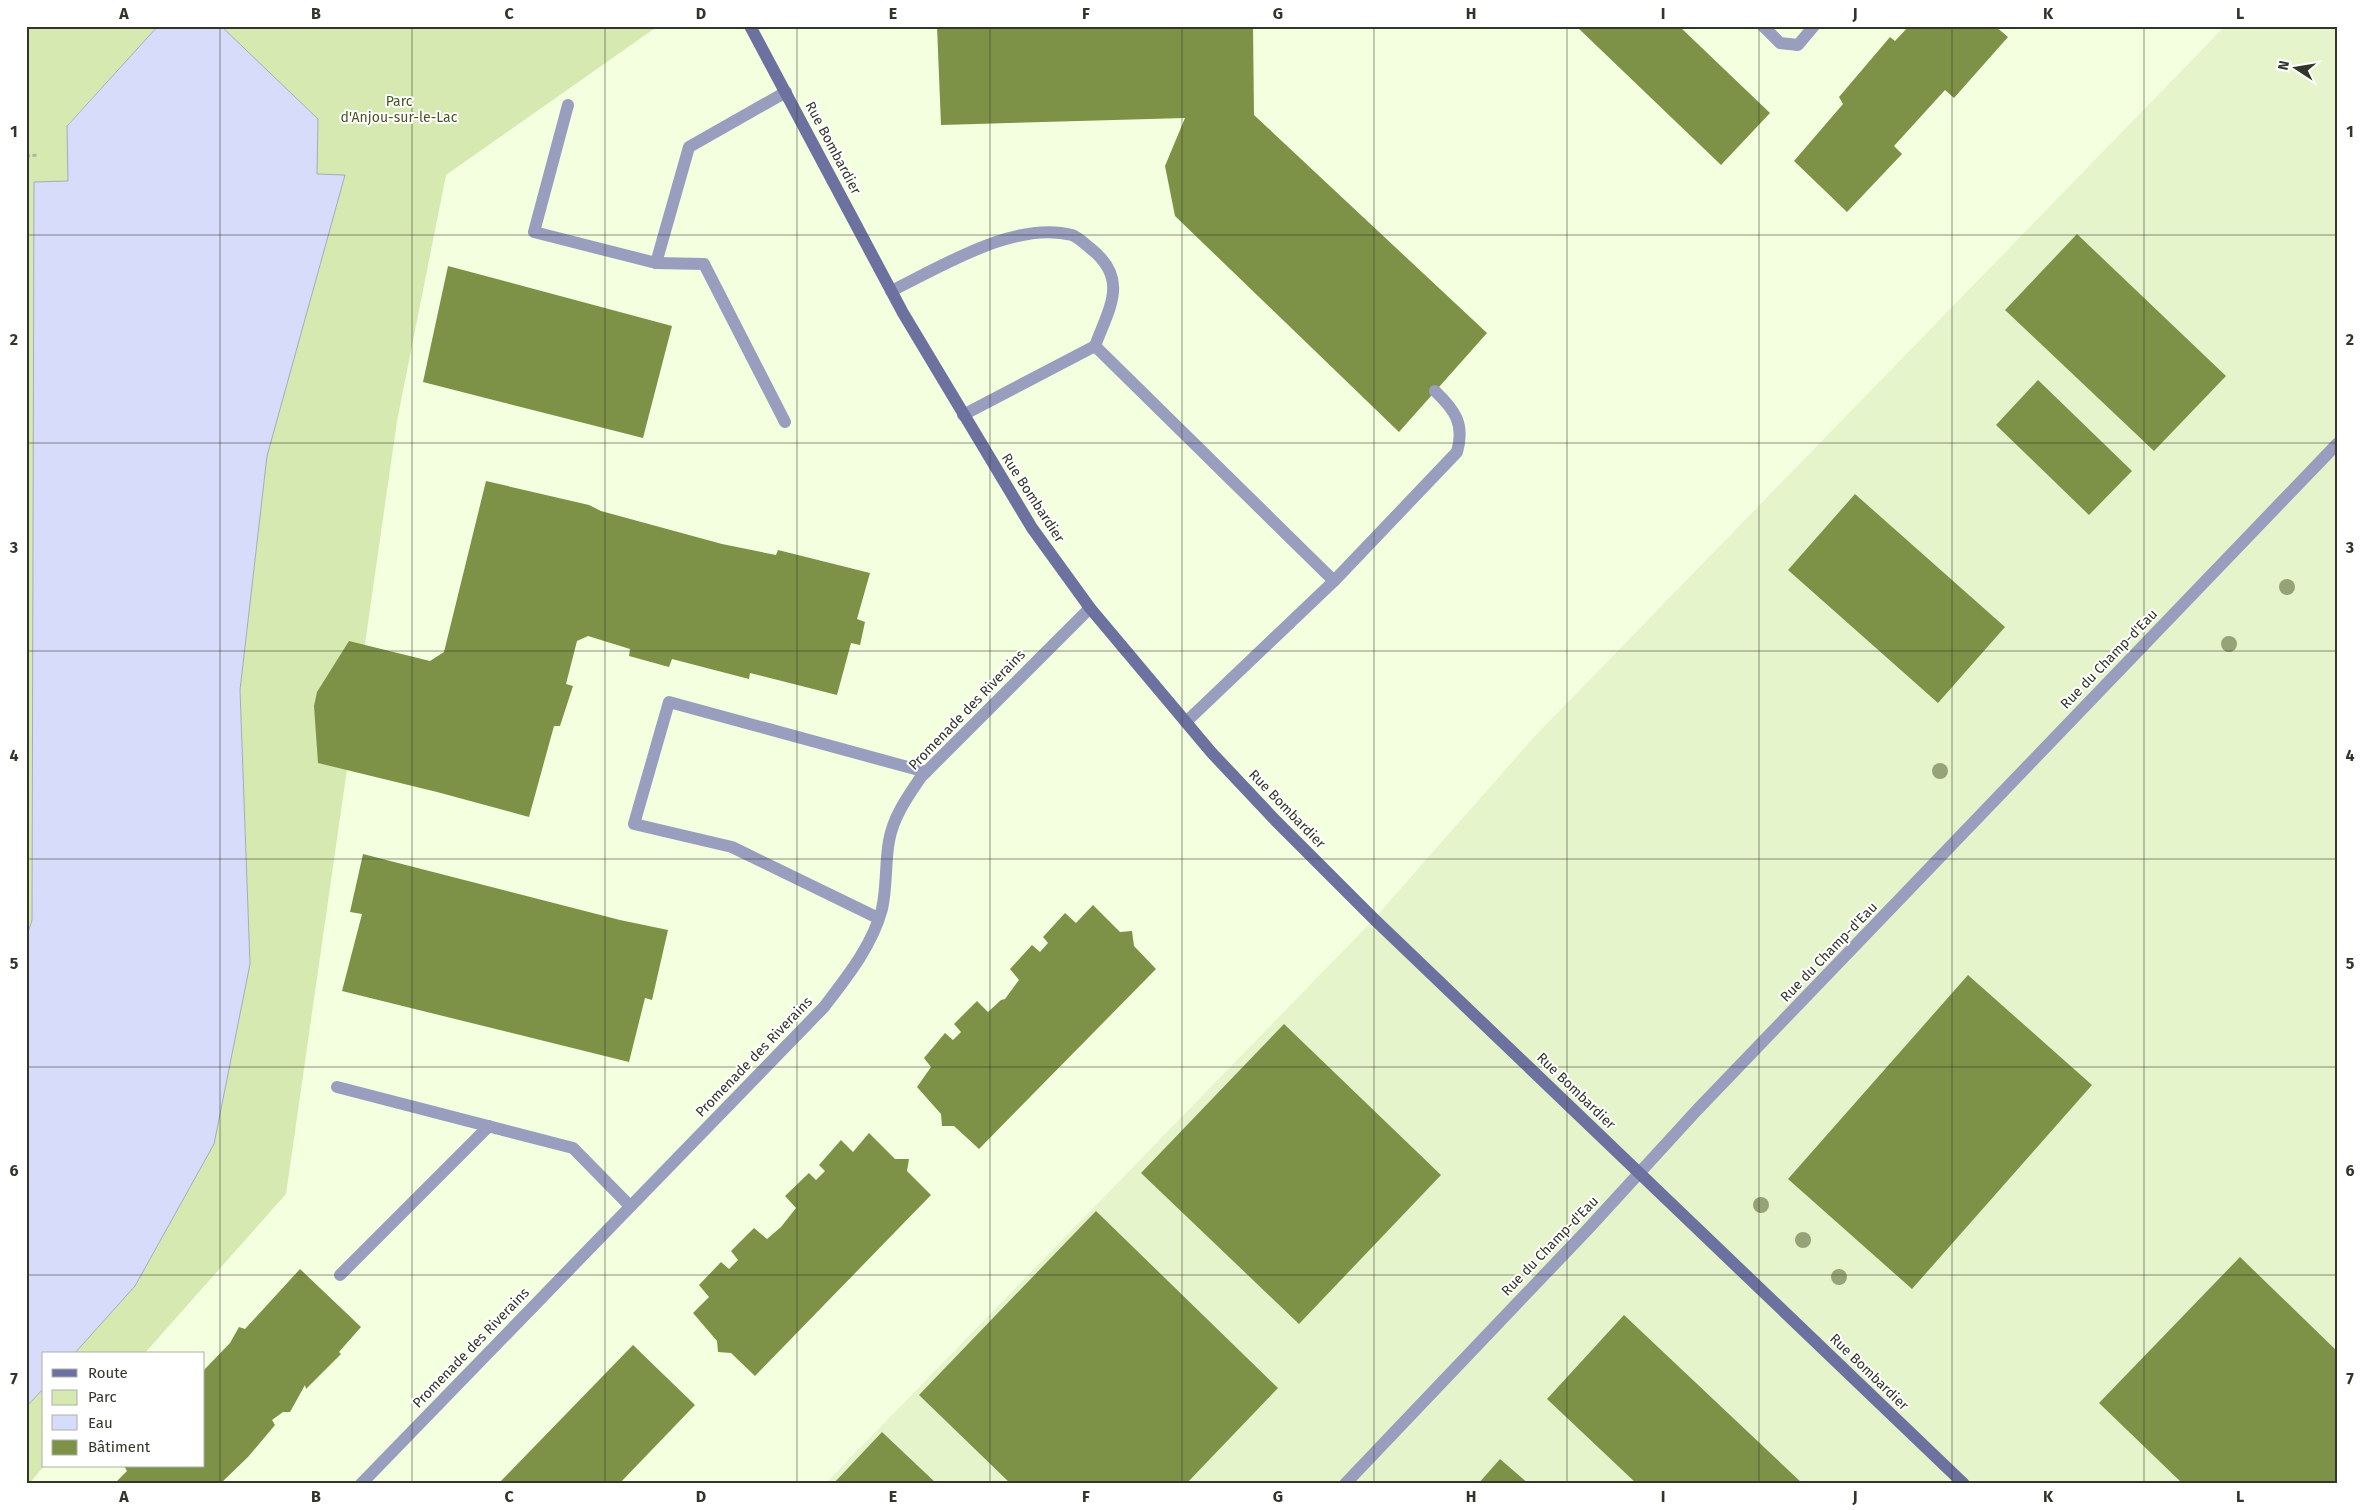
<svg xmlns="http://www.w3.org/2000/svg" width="2364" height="1510" font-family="'Fira Sans',sans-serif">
	<rect width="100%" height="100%" fill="#f4ffdf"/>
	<polygon fill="#e6f4cc" points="2225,26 2338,26 2338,1484 825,1484 1374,919 1533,738"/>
	<g fill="#d6e9b0">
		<polygon points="26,26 158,26 67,125 69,181 35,182 32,920 26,939"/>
		<polygon points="221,26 658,26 446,175 397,421 286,1194 144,1354 74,1354 135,1286 214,1144 250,964 240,690 267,456 345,175 316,174 318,119"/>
		<polygon points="44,1388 44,1466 29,1484 26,1484 26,1407"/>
	</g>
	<polygon fill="#d7dcfa" stroke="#a6aabc" points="158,26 221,26 318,119 317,174 345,175 267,456 240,690 250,964 214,1144 135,1286 74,1354 44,1354 44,1388 26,1407 26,939 32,920 34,182 68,181 67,126"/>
	<g fill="#7d9247">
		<polygon points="937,26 1253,26 1254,115 1487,333 1399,432 1175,216 1165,166 1185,118 941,125"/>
		<polygon points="1576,26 1679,26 1770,113 1721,165"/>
		<polygon points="1909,26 1995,26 2008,37 1954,98 1945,90 1894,146 1902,154 1847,212 1794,161 1843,104 1839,97 1890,37 1895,41"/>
		<polygon points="2077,234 2226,376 2154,451 2005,310"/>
		<polygon points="448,266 672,326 643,438 423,382"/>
		<polygon points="2038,380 2132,471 2089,515 1996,425"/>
		<polygon points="486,481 589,505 601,511 722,544 776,555 778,550 870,573 857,619 865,622 860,645 851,643 837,695 750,673 749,679 672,659 669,667 629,656 630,649 588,636 577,641 566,684 573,686 560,726 554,726 529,817 437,792 318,763 314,706 317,692 349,641 430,661 444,652"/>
		<polygon points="1855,494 2005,627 1938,703 1788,570"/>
		<polygon points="363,854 620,920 668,930 652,1000 645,998 629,1062 342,991 362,914 350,912"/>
		<polygon points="1093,905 1120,932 1132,931 1134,946 1156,969 979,1149 954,1126 942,1126 941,1114 917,1087 931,1067 924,1058 945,1033 953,1040 961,1032 954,1024 977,1001 988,1012 1001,1000 1005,999 1019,980 1010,969 1032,945 1040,952 1048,943 1043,937 1065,913 1076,923"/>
		<polygon points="1968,975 2092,1085 1912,1289 1788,1179"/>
		<polygon points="1284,1024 1441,1175 1299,1324 1141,1173"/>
		<polygon points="869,1133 895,1159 909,1159 907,1171 931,1195 755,1376 731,1353 718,1352 717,1341 693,1313 709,1297 699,1285 721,1262 729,1269 738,1260 731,1251 754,1228 767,1239 781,1227 796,1208 785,1196 809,1173 816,1180 825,1171 819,1165 841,1140 853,1152"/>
		<polygon points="1096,1211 1278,1388 1186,1484 1011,1484 919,1395"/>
		<polygon points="2240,1257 2338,1352 2338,1484 2183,1484 2099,1403"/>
		<polygon points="300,1269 361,1327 339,1352 341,1354 306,1389 305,1385 290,1412 283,1412 272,1420 275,1425 248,1457 220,1484 114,1484 127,1471 124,1466 204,1466 204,1370 230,1343 239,1327 245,1329"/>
		<polygon points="1624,1315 1803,1484 1637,1484 1547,1399"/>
		<polygon points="633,1345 695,1405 619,1484 498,1484"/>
		<polygon points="882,1432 937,1484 833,1484"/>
		<polygon points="1500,1459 1529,1484 1478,1484"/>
	</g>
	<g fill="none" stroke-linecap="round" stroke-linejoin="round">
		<polyline stroke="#adb59c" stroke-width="3" stroke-dasharray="4 2.5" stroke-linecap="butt" points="26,156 38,155"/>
		<g stroke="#999ebe" stroke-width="12">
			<polyline points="568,105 534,232 656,263 689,147 786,92"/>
			<polyline points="656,263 704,264 785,422"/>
			<path d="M891,291C941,267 1015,220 1072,235C1078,237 1085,244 1090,248C1130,279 1109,308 1095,346"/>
			<polyline points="963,415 1095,346 1334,581 1186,722"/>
			<path d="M1334,581L1457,452C1465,424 1455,410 1435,391"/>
			<polyline points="878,918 732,847 634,824 669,702 926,772"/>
			<polyline points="337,1087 573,1148 630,1206"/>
			<polyline points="340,1275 489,1126"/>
		</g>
		<g stroke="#999ebe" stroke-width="12">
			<polyline points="1763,26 1780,43 1798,45 1814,26"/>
			<path d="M361,1484L824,1007C847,977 872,946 882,909C887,887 885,863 889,841C893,817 908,796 921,777L1090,608"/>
			<polyline points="1345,1484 1588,1229 1697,1110 2338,443"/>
		</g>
		<polyline stroke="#6c719f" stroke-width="12" points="750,26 903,313 1032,528 1090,608 1211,752 1275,820 1374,919 1964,1484"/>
	</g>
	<g fill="#95a376">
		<circle cx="2287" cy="587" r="8"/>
		<circle cx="2229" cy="644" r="8"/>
		<circle cx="1940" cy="771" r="8"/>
		<circle cx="1761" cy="1205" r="8"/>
		<circle cx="1803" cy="1240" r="8"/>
		<circle cx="1839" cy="1277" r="8"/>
	</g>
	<path fill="none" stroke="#32362a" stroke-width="1" stroke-opacity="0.55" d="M220,26V1484M412,26V1484M605,26V1484M797,26V1484M990,26V1484M1182,26V1484M1374,26V1484M1567,26V1484M1759,26V1484M1952,26V1484M2144,26V1484M26,235H2338M26,443H2338M26,651H2338M26,859H2338M26,1067H2338M26,1275H2338"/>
	<g text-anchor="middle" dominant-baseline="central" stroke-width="4" stroke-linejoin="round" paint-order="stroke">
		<g font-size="14" fill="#485720" stroke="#fff">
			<text x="399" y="101">Parc<tspan x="399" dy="16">d'Anjou-sur-le-Lac</tspan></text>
		</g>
		<g font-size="14" fill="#32362a" stroke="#fff">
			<text transform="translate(833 148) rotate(62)">Rue Bombardier</text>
			<text transform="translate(1033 498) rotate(57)">Rue Bombardier</text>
			<text transform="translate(2109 659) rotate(-46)">Rue du Champ-d'Eau</text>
			<text transform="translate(967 710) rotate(-46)">Promenade des Riverains</text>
			<text transform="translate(1287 809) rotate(46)">Rue Bombardier</text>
			<text transform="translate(1829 952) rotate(-46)">Rue du Champ-d'Eau</text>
			<text transform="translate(754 1057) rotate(-46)">Promenade des Riverains</text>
			<text transform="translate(1576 1091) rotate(44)">Rue Bombardier</text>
			<text transform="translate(1550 1246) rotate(-46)">Rue du Champ-d'Eau</text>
			<text transform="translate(471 1348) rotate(-46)">Promenade des Riverains</text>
			<text transform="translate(1869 1372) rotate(44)">Rue Bombardier</text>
		</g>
	</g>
	<rect width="2364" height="1510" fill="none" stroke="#ffffff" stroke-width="55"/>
	<rect x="42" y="1352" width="162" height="115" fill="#ffffff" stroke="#adafaa"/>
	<rect x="52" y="1369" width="25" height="8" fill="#6c719f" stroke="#adafaa"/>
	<text x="88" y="1378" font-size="15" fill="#32362a">Route</text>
	<rect x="52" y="1390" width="25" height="15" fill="#d6e9b0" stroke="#adafaa"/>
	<text x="88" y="1402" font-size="15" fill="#32362a">Parc</text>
	<rect x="52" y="1415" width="25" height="15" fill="#d7dcfa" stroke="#adafaa"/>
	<text x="88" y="1428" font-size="15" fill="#32362a">Eau</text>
	<rect x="52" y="1440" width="25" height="15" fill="#7d9247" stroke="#adafaa"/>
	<text x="88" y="1452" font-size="15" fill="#32362a">Bâtiment</text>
	<g transform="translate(2296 68) rotate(282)" stroke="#ffffff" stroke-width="4" paint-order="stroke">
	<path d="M0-4L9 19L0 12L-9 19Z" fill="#32362a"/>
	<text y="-8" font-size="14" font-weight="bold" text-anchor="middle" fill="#32362a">N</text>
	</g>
	<rect x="28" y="28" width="2308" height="1454" fill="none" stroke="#32362a" stroke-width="2"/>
	<g font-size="16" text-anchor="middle" font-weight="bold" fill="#32362a">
		<text x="124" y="19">A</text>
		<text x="316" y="19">B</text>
		<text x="509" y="19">C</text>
		<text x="701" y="19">D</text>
		<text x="893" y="19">E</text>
		<text x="1086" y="19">F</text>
		<text x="1278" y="19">G</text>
		<text x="1471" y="19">H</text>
		<text x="1663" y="19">I</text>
		<text x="1855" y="19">J</text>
		<text x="2048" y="19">K</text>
		<text x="2240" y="19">L</text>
		<text x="14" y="137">1</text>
		<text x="2350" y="137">1</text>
		<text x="14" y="345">2</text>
		<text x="2350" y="345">2</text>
		<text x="14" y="553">3</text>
		<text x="2350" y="553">3</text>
		<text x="14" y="761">4</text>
		<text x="2350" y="761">4</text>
		<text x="14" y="969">5</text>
		<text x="2350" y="969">5</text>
		<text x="14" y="1176">6</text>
		<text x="2350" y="1176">6</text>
		<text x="14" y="1384">7</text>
		<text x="2350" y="1384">7</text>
		<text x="124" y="1502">A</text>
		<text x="316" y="1502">B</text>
		<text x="509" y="1502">C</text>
		<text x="701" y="1502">D</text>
		<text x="893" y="1502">E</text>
		<text x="1086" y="1502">F</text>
		<text x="1278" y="1502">G</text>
		<text x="1471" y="1502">H</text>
		<text x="1663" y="1502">I</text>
		<text x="1855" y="1502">J</text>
		<text x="2048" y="1502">K</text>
		<text x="2240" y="1502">L</text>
	</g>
</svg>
